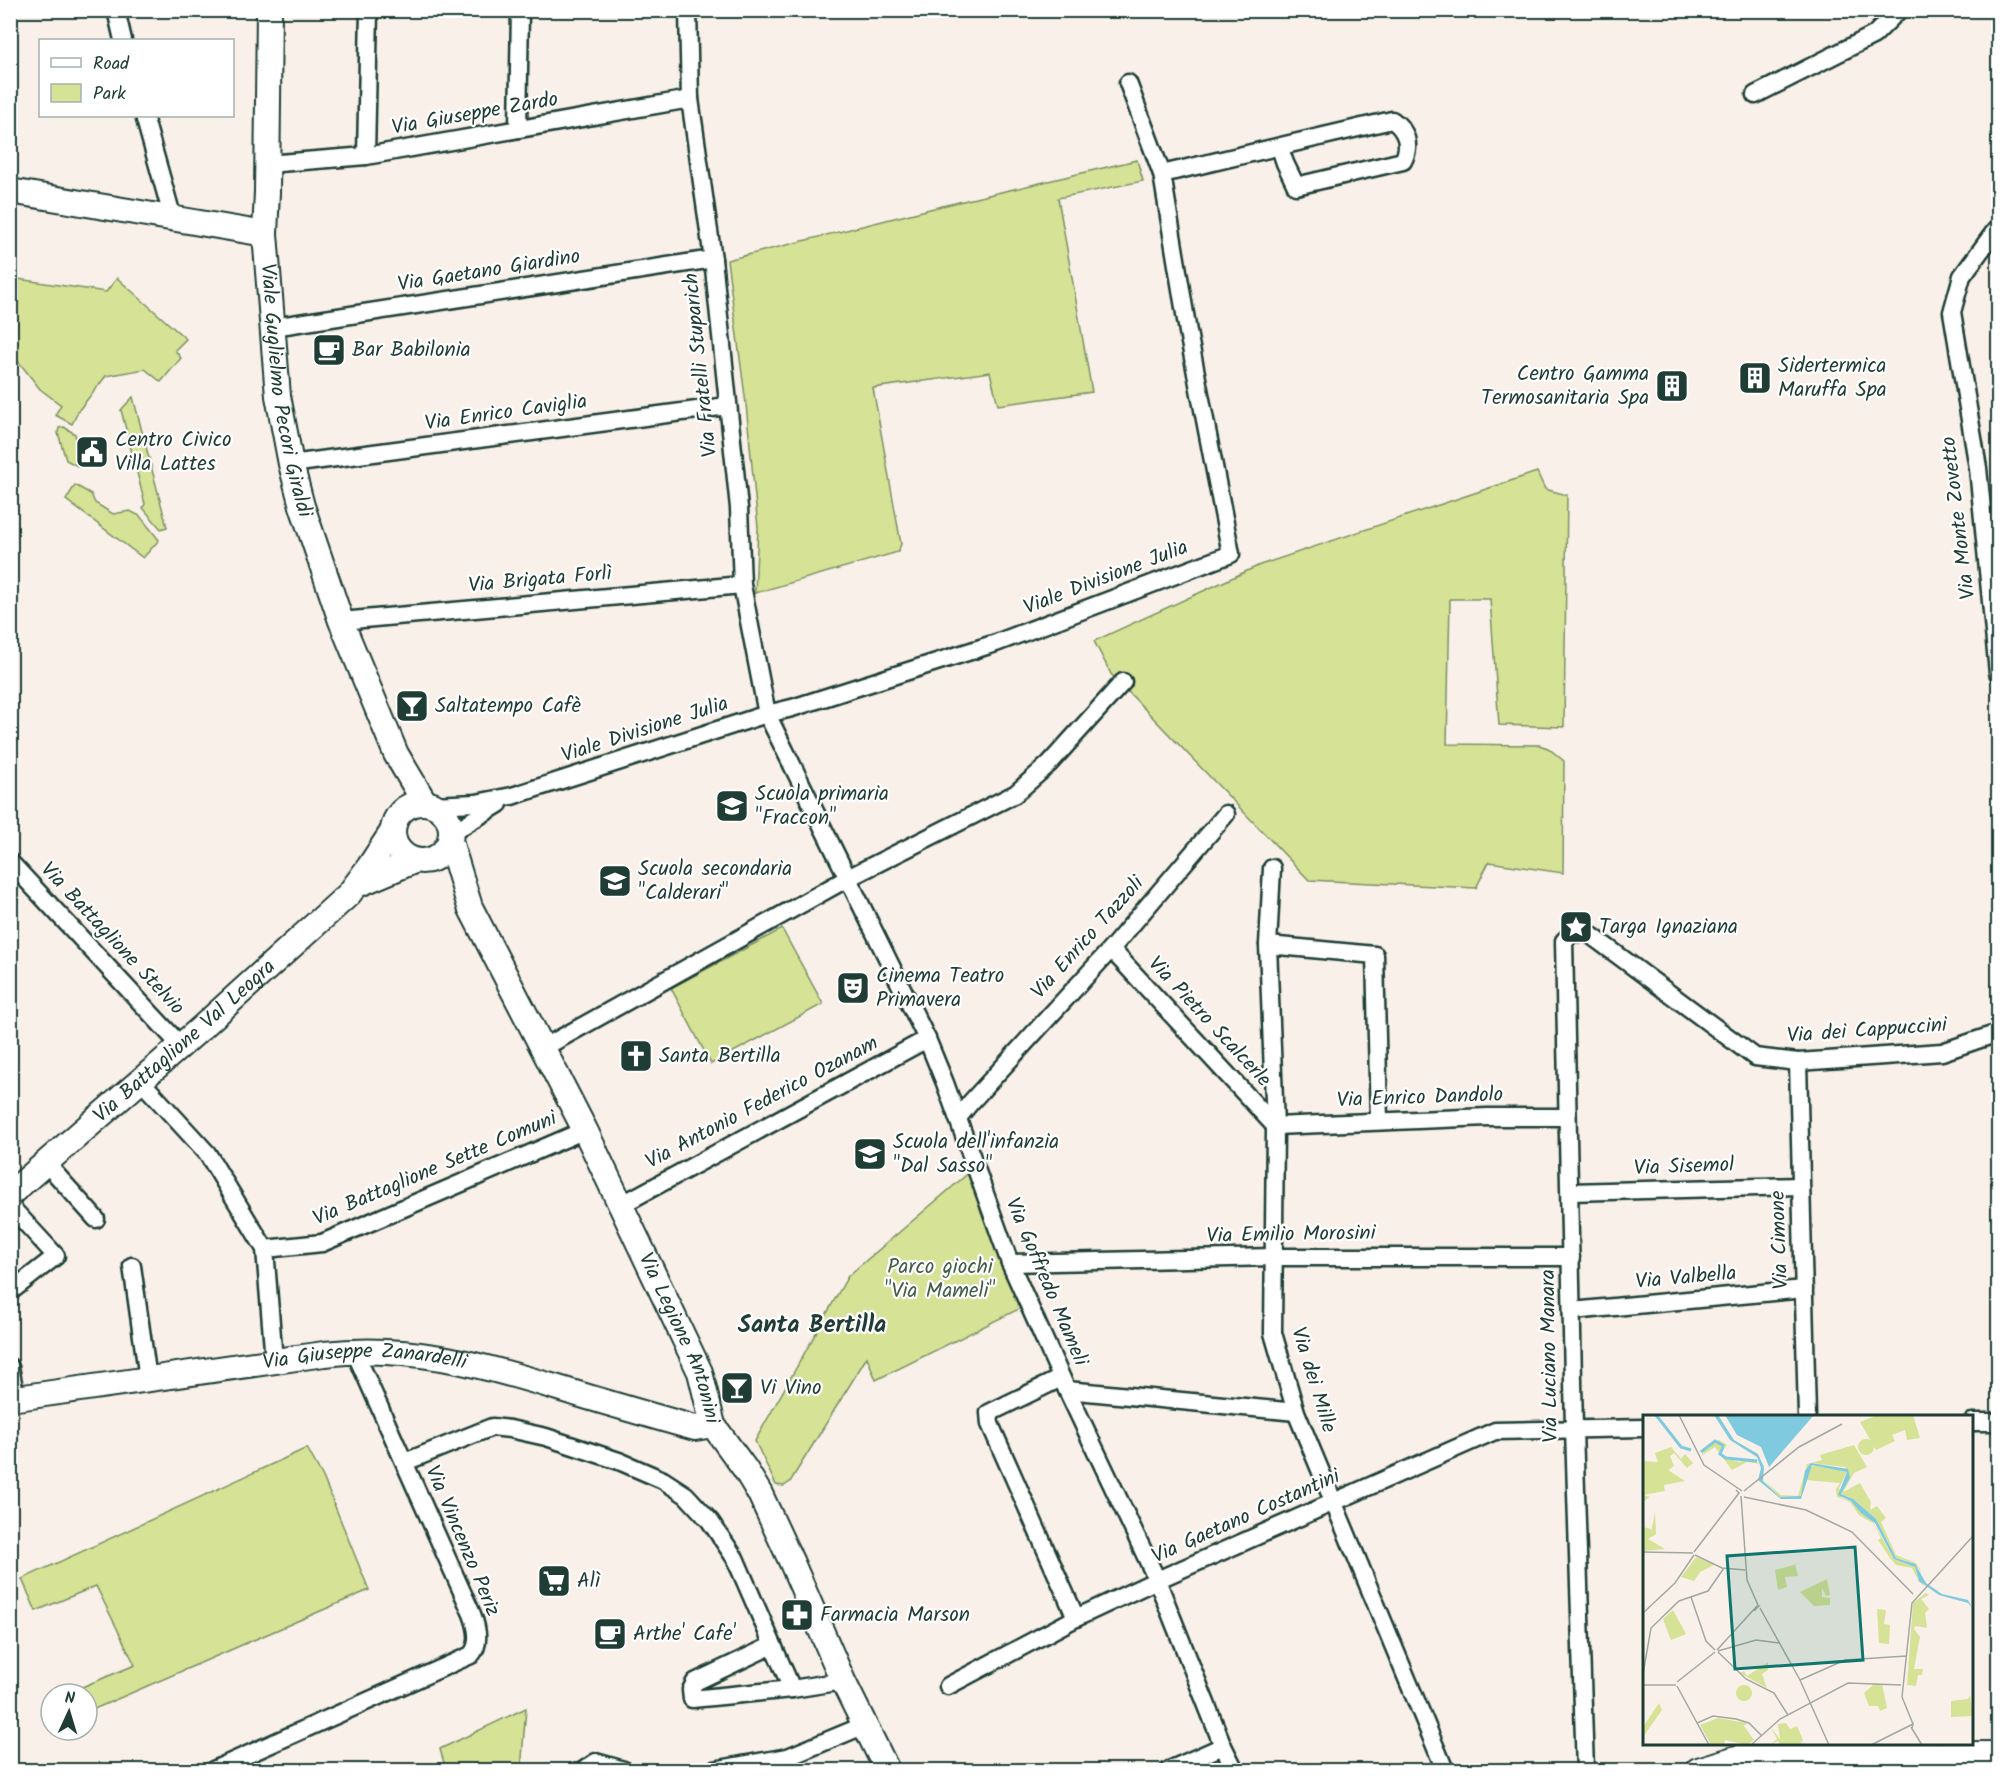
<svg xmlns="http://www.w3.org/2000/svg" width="2009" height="1781" font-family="Kalam,sans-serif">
	<rect width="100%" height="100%" fill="#f9f0e9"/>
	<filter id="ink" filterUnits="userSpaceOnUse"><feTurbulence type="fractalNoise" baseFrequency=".0167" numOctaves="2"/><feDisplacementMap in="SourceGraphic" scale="12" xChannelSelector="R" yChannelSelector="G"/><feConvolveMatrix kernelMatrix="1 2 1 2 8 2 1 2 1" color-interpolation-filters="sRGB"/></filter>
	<g filter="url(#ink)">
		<g fill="#d6e295" stroke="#7a9064" stroke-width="1.5">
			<polygon points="1137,160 1143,181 1058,198 1092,392 998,405 990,372 873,388 901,544 898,552 755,593 758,528 746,404 727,260 946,205"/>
			<polygon points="11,278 106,292 117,278 186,339 175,350 181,358 161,382 145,369 106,376 79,410 72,424 55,415 61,405 40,389 11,352"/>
			<polygon points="133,397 167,527 161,529 143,508 145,504 121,410"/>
			<path d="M64,427L75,434L77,441L75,451C81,456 83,457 82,465L79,467L66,460L58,433L59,428Z"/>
			<polygon points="1537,472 1545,489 1567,495 1564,727 1499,725 1490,599 1450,599 1447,744 1539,745 1548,748 1564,761 1563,873 1489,862 1476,888 1309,880 1111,674 1094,641 1260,565"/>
			<polygon points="75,485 91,494 95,503 113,514 130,511 140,516 159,540 143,558 66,500"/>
			<polygon points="782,929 823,1004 711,1064 671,988"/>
			<polygon points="971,1171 1021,1308 876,1380 867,1357 790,1482 784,1486 776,1485 755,1441 848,1276"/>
			<polygon points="307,1448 323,1477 369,1590 92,1710 87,1694 85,1694 82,1687 135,1665 96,1586 36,1611 22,1579"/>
			<polygon points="526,1708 521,1770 446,1770 440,1749"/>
		</g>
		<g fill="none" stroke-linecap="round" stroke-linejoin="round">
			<g stroke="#1f3d34" stroke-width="21">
				<g id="street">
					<polyline points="116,10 123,40"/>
					<polyline points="688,10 690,99 713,259 739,508 742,585 767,714 927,1039 945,1083 1010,1263 1067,1390 1157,1580 1223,1746 1235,1770"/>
					<polyline points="1128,83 1162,174"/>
					<polyline points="1755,95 1874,35 1899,10"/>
					<polyline points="144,116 173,219"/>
					<polyline points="518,129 520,10"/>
					<polyline points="366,156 369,10"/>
					<polyline points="267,164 366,156 690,99"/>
					<polyline points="1998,227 1962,276 1952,312 1978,468 1998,673"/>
					<polyline points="273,327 713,259"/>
					<polyline points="291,464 727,406"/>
					<polyline points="341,621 742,585"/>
					<path d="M432,805L476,803L512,796L767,714L792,708L996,643L1231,554L1188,332L1162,174L1392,120C1407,130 1411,146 1403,161L1296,186L1285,163L1280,148"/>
					<polyline points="451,833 499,804"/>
					<polyline points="10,862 181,1046"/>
					<polyline points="1272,868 1268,945 1275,1126 1273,1333 1296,1412 1445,1770"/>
					<polyline points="1268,945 1375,955 1379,1121"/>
					<polyline points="1111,949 1275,1126"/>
					<polyline points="543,1048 848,878 1015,794 1049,764 1123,682"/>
					<polyline points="1798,1062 1807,1416"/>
					<polyline points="141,1081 207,1153 265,1249 274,1361"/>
					<polyline points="958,1118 971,1102 1111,949 1226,814"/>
					<polyline points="1275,1126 1488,1117 1567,1117"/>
					<polyline points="46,1163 96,1219"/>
					<polyline points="1570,1192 1800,1186"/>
					<polyline points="10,1206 56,1256 10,1292"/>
					<polyline points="619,1206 927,1039"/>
					<polyline points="265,1249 322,1243 585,1130"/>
					<polyline points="1010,1263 1274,1257 1571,1257"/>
					<polyline points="132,1266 148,1379"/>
					<polyline points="1572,1311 1804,1289"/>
					<polyline points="10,1367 16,1399"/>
					<polyline points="1061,1378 989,1413 990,1424 1076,1618"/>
					<polyline points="1067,1390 1296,1412"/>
					<polyline points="1972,1422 1998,1422"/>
					<polyline points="405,1462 492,1427 510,1429 546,1437 619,1461 663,1480 686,1495 710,1521 735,1558 792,1689"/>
					<polyline points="773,1645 695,1682 691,1690 692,1699 792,1689 843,1681"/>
					<polyline points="948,1686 1076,1618 1157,1580 1495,1431 1644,1428"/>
					<polyline points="1813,1744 1813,1770"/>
					<path d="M213,1770L471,1655C481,1644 477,1627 472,1614L354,1350"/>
					<polyline points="584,1770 596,1762 624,1770"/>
					<polyline points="714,1770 788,1757 865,1725"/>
					<polyline points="1169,1770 1223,1746"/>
					<polyline points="1585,1770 1574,1430 1564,941 1572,933 1588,933 1755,1057 1798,1062 1942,1052 1998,1033"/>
				</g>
			</g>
			<g stroke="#1f3d34" stroke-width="28">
				<g id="secondary">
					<path id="s1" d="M269,10L267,192L265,234L278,396L291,464L302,506L341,621L396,754L425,803"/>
					<polyline points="10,191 265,234"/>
					<circle cx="422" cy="832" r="29"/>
					<path id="s2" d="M450,841L470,907L585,1130L700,1372L713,1425L745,1469L760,1494L792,1563L843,1681L887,1770"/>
					<polyline points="357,885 414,861"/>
					<path id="s3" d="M10,1194L200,1029L349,894L369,867L392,832"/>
					<path id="s4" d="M10,1399L324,1354C408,1344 479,1364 558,1388C604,1402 649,1415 695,1428L713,1425"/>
					<polyline points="1698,1770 1740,1757 1786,1755 1998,1754"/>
				</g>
			</g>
			<use href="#street" stroke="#fff" stroke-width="16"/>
			<use href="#secondary" stroke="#fff" stroke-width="24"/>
		</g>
	</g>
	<defs>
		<g id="cafe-square" transform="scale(1.725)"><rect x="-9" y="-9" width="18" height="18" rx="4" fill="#1f3d34" stroke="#fff"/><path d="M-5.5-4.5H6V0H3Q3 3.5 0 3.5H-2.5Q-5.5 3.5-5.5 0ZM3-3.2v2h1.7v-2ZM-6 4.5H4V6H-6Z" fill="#fff"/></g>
		<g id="building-square" transform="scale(1.725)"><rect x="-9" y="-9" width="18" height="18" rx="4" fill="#1f3d34" stroke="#fff"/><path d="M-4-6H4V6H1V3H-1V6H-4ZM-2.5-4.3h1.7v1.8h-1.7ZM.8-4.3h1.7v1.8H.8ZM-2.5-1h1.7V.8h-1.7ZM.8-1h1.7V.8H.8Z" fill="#fff"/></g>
		<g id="civic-square" transform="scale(1.725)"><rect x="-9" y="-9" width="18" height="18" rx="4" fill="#1f3d34" stroke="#fff"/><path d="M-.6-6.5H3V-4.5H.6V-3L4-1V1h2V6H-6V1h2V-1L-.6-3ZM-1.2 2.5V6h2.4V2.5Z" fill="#fff"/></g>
		<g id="bar-square" transform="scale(1.725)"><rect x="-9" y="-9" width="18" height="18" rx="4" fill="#1f3d34" stroke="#fff"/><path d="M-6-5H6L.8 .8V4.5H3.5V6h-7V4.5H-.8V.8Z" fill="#fff"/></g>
		<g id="school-square" transform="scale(1.725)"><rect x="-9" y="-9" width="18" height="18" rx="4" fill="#1f3d34" stroke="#fff"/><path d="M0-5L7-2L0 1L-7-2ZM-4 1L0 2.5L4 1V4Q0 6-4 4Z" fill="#fff"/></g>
		<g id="sight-square" transform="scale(1.725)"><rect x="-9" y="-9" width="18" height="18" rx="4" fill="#1f3d34" stroke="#fff"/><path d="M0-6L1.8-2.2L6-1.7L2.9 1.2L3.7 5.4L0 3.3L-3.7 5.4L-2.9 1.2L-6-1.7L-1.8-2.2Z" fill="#fff"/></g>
		<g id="theatre-square" transform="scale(1.725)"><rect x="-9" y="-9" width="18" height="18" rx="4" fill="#1f3d34" stroke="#fff"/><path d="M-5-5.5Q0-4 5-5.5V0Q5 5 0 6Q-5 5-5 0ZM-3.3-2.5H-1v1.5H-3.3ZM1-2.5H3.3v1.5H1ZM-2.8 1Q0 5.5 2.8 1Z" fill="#fff"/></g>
		<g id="church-square" transform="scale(1.725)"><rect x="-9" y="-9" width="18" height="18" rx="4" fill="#1f3d34" stroke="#fff"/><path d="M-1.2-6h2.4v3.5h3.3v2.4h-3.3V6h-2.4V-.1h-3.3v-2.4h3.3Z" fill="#fff"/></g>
		<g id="supermarket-square" transform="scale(1.725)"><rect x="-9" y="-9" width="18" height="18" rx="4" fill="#1f3d34" stroke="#fff"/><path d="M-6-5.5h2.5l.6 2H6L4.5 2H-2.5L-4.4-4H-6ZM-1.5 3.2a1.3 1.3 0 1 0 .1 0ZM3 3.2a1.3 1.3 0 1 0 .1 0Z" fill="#fff"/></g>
		<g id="pharmacy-square" transform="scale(1.725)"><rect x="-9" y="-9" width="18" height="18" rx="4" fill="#1f3d34" stroke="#fff"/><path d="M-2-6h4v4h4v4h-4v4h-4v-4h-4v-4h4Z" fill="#fff"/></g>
	</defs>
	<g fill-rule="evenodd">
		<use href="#cafe-square" x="329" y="350"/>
		<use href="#building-square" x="1755" y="378"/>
		<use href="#building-square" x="1672" y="386"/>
		<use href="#civic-square" x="92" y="452"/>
		<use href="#bar-square" x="412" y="706"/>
		<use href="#school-square" x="732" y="806"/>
		<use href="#school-square" x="615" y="881"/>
		<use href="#sight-square" x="1576" y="927"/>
		<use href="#theatre-square" x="853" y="988"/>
		<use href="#church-square" x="636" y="1056"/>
		<use href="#school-square" x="870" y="1154"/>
		<use href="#bar-square" x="737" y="1388"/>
		<use href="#supermarket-square" x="554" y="1581"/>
		<use href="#pharmacy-square" x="797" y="1615"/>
		<use href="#cafe-square" x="610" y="1634"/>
	</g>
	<g text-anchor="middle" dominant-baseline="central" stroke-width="4.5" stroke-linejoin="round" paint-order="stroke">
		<g font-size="21" fill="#1f3d34" stroke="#fff">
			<text transform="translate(475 114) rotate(-10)">Via Giuseppe Zardo</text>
			<text transform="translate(489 271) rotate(-9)">Via Gaetano Giardino</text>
			<text transform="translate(701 365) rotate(-96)">Via Fratelli Stuparich</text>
			<text stroke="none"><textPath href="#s1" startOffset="382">Viale Guglielmo Pecori Giraldi</textPath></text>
			<text transform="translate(506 413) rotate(-8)">Via Enrico Caviglia</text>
			<text transform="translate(1959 518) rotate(-97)">Via Monte Zovetto</text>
			<text transform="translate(1106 578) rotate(-21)">Viale Divisione Julia</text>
			<text transform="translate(540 580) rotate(-5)">Via Brigata Forlì</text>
			<text transform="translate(645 730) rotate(-18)">Viale Divisione Julia</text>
			<text transform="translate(1088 938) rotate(-48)">Via Enrico Tazzoli</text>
			<text transform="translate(112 939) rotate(47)">Via Battaglione Stelvio</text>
			<text transform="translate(1209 1022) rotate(47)">Via Pietro Scalcerle</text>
			<text transform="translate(1867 1031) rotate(-4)">Via dei Cappuccini</text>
			<text stroke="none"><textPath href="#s3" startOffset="232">Via Battaglione Val Leogra</textPath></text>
			<text transform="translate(1420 1098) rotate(-2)">Via Enrico Dandolo</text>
			<text transform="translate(762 1103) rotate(-28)">Via Antonio Federico Ozanam</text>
			<text transform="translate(1684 1167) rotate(-2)">Via Sisemol</text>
			<text transform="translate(435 1169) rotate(-23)">Via Battaglione Sette Comuni</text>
			<text transform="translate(1291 1235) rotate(-1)">Via Emilio Morosini</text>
			<text transform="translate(1780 1240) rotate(-92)">Via Cimone</text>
			<text transform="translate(1686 1278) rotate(-5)">Via Valbella</text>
			<text transform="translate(1046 1282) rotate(67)">Via Goffredo Mameli</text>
			<text stroke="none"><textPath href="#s2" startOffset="549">Via Legione Antonini</textPath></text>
			<text transform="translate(1550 1356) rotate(-91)">Via Luciano Manara</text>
			<text stroke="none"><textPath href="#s4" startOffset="358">Via Giuseppe Zanardelli</textPath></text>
			<text transform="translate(1313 1380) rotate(73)">Via dei Mille</text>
			<text transform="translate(1246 1517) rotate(-24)">Via Gaetano Costantini</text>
			<text transform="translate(462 1541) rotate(67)">Via Vincenzo Periz</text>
		</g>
		<g font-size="21" fill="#1f3d34" stroke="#fff" text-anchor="start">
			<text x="352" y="350">Bar Babilonia</text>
			<text x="1778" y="366">Sidertermica<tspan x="1778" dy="24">Maruffa Spa</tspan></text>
			<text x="1649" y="374" text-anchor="end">Centro Gamma<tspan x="1649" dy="24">Termosanitaria Spa</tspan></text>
			<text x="115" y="440">Centro Civico<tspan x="115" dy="24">Villa Lattes</tspan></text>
			<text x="435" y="706">Saltatempo Cafè</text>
			<text x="755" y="794">Scuola primaria<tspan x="755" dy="24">"Fraccon"</tspan></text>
			<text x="638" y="869">Scuola secondaria<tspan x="638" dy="24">"Calderari"</tspan></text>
			<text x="1599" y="927">Targa Ignaziana</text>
			<text x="876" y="976">Cinema Teatro<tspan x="876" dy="24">Primavera</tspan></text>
			<text x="659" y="1056">Santa Bertilla</text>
			<text x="893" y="1142">Scuola dell'infanzia<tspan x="893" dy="24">"Dal Sasso"</tspan></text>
			<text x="760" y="1388">Vi Vino</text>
			<text x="577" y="1581">Alì</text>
			<text x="820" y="1615">Farmacia Marson</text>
			<text x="633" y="1634">Arthe' Cafe'</text>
		</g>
		<g font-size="21" fill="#445e47" stroke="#fff">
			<text x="940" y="1267">Parco giochi<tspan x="940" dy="24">"Via Mameli"</tspan></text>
		</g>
		<g font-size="24" font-weight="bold" fill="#1f3d34" stroke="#fff">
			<text x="812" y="1325">Santa Bertilla</text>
		</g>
	</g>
	<g transform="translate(1643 1415)">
		<rect width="330" height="330" fill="#f9f0e9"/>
		<path d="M235,0H270L277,23L264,25L262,15L249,20L252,26L233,35L217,7ZM215 32a8 8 0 1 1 16 0a8 8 0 1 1-16 0ZM76,25L84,30L78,38L83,43L96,47L108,44L117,49L104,47L89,55L72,32L58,41L66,30ZM211,30L224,52L211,58L200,77L217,68L228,87L227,95L234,91L243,103L238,107L253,140L273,148L277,154L278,162L276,154L267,147L253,143L233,104L208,83L198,79L207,63L202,52L168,48L158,81L151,84L137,82L120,65L138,80L155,81L164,49L179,45L177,40ZM28,32L38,44L42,39L50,48L44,53L31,38L27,41L31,51L25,55L42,66L21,70L22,76L0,80L7,82L0,87V46L15,47L12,38ZM172,49L204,57L196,73L199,83L208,86L229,105L251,144L272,152L275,164L283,172L276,167L269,153L253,150L247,143L235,125L238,123L231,109L216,100L207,87L194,82L193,74L197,68L163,65L165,55ZM12,97L13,119L5,124L22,134L0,136V112L8,114V118ZM53,142L71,150L57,157L51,166L38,162ZM158,148L152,149L155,161L142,162L144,172L135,175L132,155ZM184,164L187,180L183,181L179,173V182L187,183V190L171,191L157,177ZM283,178L286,180L278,184L286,194L282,198L284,213L272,211L271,214L277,222L271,254H280L279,260H275L273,271L264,270L270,188ZM234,194L243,195L241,209L247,210L246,229L236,228ZM30,195L43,219L28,225L20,204ZM125,247V255L119,259L124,273L97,258L101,256L104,261ZM231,269H239L244,293L237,296L235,291H226L221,278ZM93 278a8 8 0 1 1 16 0a8 8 0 1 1-16 0ZM327,280L330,301L308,302V286L325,284ZM16,288L19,295L0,322V312ZM75,303L104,308L101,311L111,325L104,330L82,325L81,330H68L57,310ZM143,308L147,314L154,311L160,325L157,328L161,327L156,330H138L135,326L128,329L134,324L128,313L137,324L135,309Z" fill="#d6e295"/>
		<path d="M71,0H75L91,25L115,39L121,52L120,66L137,82L158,81L162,56L168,48L205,54L207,63L198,79L210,84L233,104L253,143L272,149L283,168L299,179L325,185L330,194L325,188L296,180L276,166L272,152L251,144L232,108L218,98L208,86L195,80L204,57L169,50L158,84H138L115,65L118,53L114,42L87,25ZM82,0H171L126,52L118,32L94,20Z" fill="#80cae0"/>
		<path fill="none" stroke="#80cae0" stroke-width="3" d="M13,0L38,32L48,35M80,32L77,39L83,43L114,46M58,37L72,26L81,31"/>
		<path fill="none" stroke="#a2a8a1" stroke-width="1.5" d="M36,0L61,50L99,76M101,76L156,32L199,9M98,81L104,165L115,190M101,82L163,95L209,117L270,179M0,137L50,138M51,137L96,78L93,75M52,140L79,153L102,155M48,182L63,226L72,235M117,193L157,265L186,330M0,198L32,168L51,140M74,235L114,191H116L111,196M75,236L113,225L136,228M75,237L103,264L131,278L145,300M0,259L8,213L36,186L65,176L81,153M157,265L202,245L263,241M34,267L72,237M0,270H33M34,271L66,330M54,308L70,301L93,304L106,308L118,320M270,309L259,282L269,188L330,121M268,312L279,330M108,330L137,304L205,268L258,270M228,330L270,309L269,313"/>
		<path fill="#0f766e" fill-opacity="0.15" stroke="#0f766e" stroke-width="3" d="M212,132L220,245L92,254L84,141Z"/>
		<rect width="330" height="330" fill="none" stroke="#1f3d34" stroke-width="3"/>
	</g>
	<rect width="2009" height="1781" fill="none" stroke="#fff" stroke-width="36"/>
	<rect x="18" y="18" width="1973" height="1745" fill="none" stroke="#1f3d34" stroke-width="2" filter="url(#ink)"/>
	<rect x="39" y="39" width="195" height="78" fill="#ffffff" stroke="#a5b1ae" stroke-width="1.5"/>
	<rect x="51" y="58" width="30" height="9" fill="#ffffff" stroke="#a5b1ae" stroke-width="1.5"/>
	<text x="93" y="69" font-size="18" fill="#1f3d34">Road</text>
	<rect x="51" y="84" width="30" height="18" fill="#d6e295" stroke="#a5b1ae" stroke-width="1.5"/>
	<text x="93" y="99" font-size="18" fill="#1f3d34">Park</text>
	<g transform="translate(69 1712) rotate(4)"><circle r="28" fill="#ffffff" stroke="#a5b1ae" stroke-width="1.5"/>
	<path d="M0-4.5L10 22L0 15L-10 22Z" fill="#1f3d34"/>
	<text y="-9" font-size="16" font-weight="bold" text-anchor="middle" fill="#1f3d34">N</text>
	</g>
</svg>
